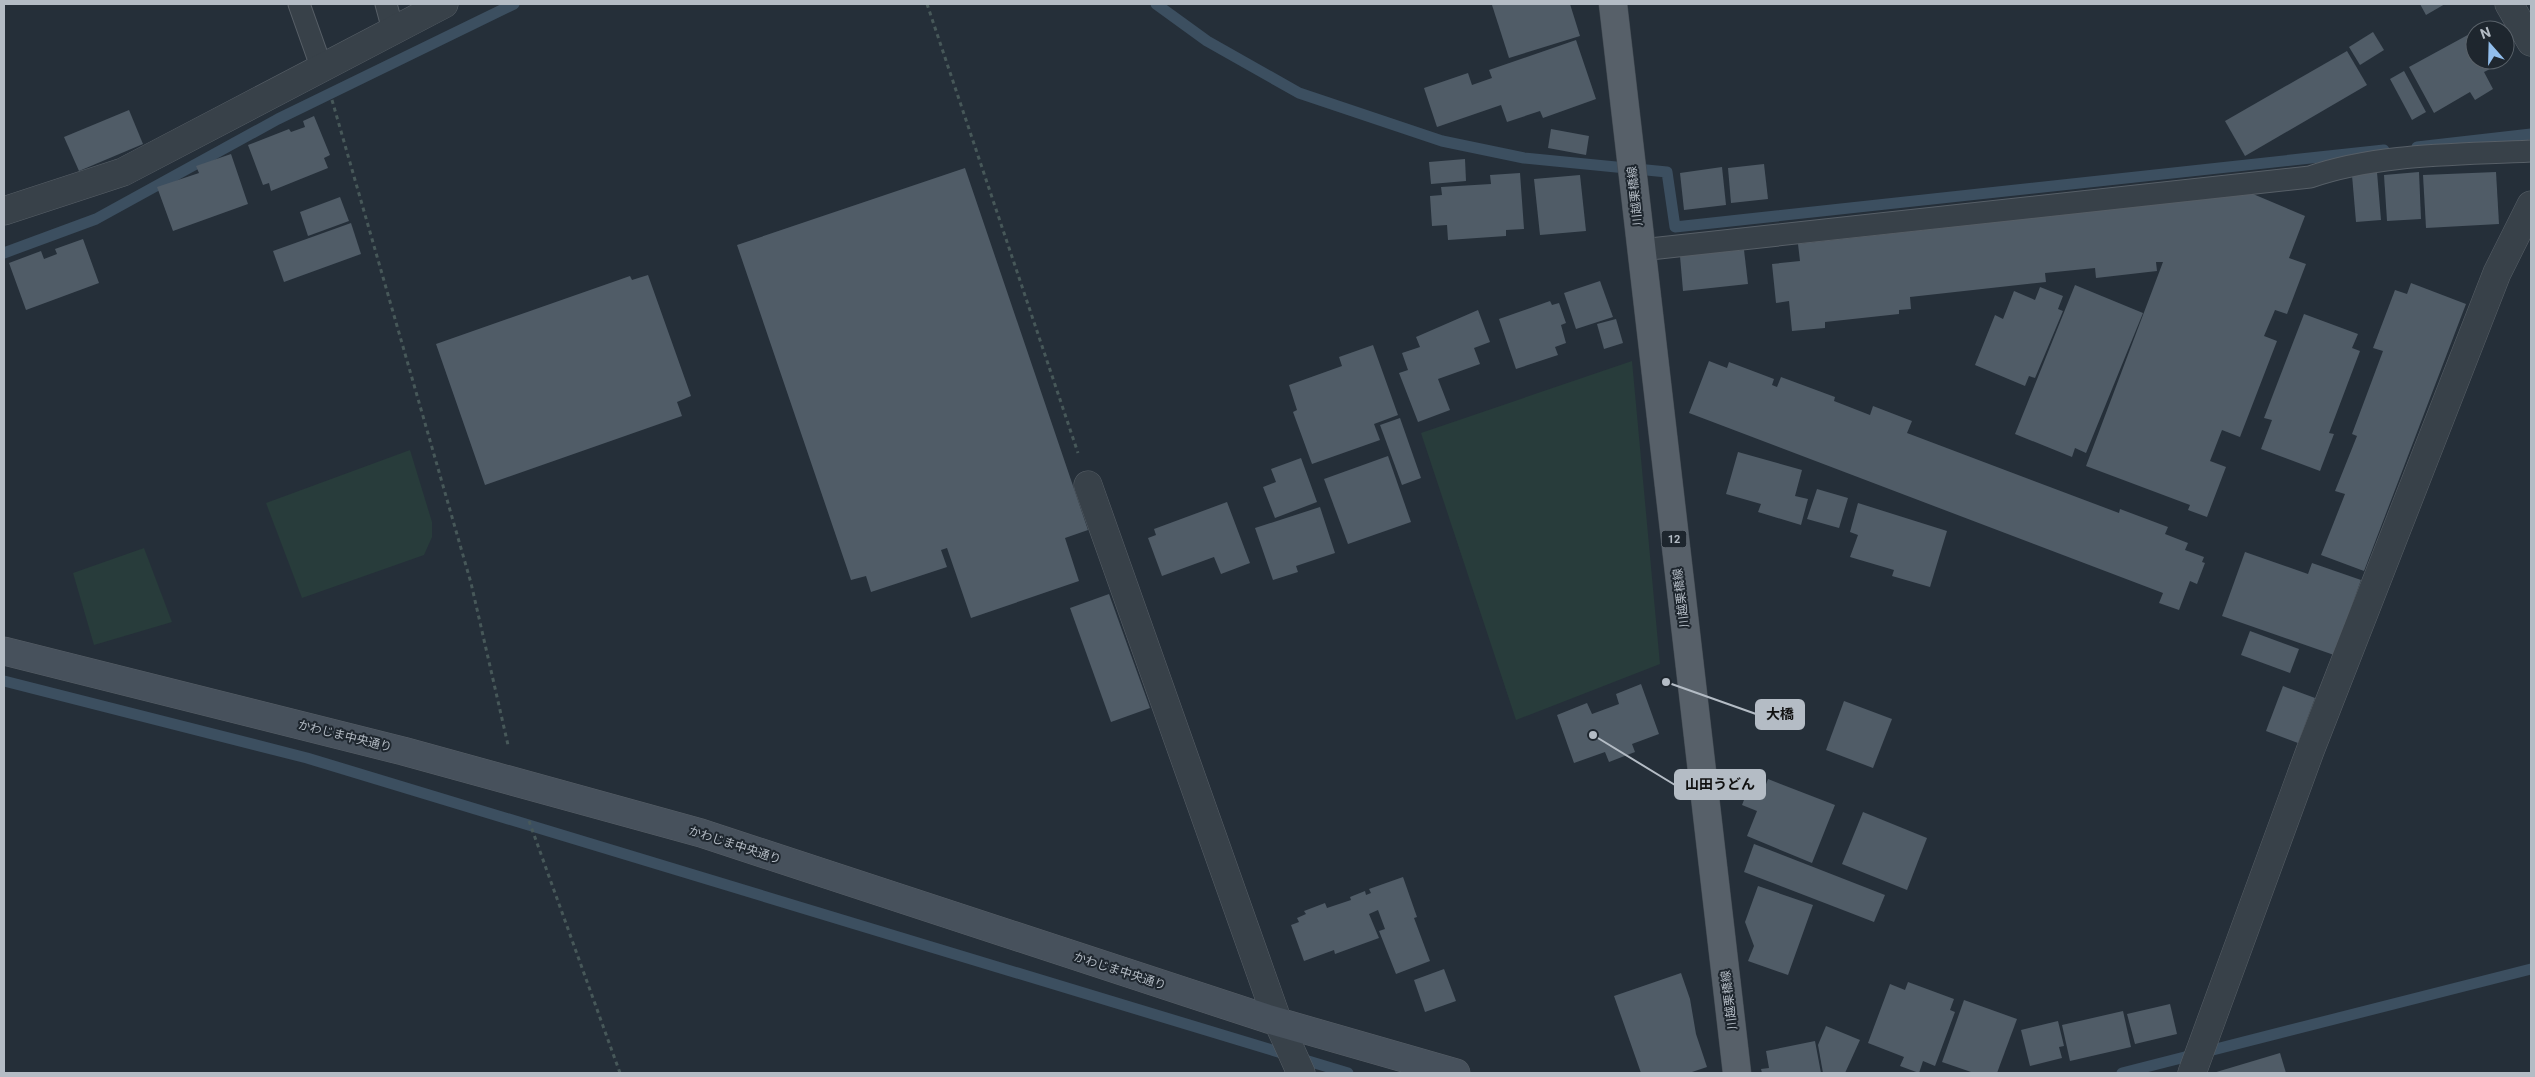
<svg xmlns="http://www.w3.org/2000/svg" width="2535" height="1077" font-family="Roboto,'Noto Sans JP',sans-serif">
	<rect width="100%" height="100%" fill="#252f39"/>
	<g fill="#283c3b">
		<polygon points="1632,361 1660,664 1516,720 1421,433"/>
		<polygon points="410,450 432,522 432,537 424,555 302,598 266,503"/>
		<polygon points="144,548 172,622 94,645 73,573"/>
	</g>
	<g fill="none" stroke-linecap="round" stroke-linejoin="round">
		<g stroke="#3c4f60" stroke-width="11">
			<polyline points="1156,4 1207,41 1299,93 1442,141 1524,158 1667,172 1675,227 2384,150"/>
			<polyline points="2417,147 2531,134"/>
			<polyline points="4,253 96,219 278,119 514,4"/>
			<polyline points="4,681 307,758 1348,1073"/>
			<polyline points="2122,1073 2531,969"/>
		</g>
	</g>
	<g fill="#505c67">
		<polygon points="1570,4 1580,36 1509,58 1492,5"/>
		<polygon points="2420,4 2445,4 2426,15"/>
		<polygon points="2475,31 2475,60 2498,60 2500,64 2484,72 2493,89 2475,100 2470,92 2434,113 2409,67"/>
		<polygon points="2373,32 2384,50 2360,65 2349,47"/>
		<polygon points="1576,40 1596,99 1543,118 1540,111 1507,122 1501,105 1437,127 1424,88 1468,73 1472,85 1492,78 1489,70"/>
		<polygon points="2347,51 2367,85 2245,156 2225,121"/>
		<polygon points="2404,71 2426,112 2412,120 2390,79"/>
		<polygon points="129,110 143,144 79,171 64,137"/>
		<polygon points="314,116 330,155 324,158 328,168 271,191 269,183 263,185 248,145 289,129 291,132 305,127 303,121"/>
		<polygon points="1551,129 1589,136 1586,155 1548,148"/>
		<polygon points="231,154 248,204 173,231 157,187 199,173 196,166"/>
		<polygon points="1465,159 1466,181 1431,184 1429,162"/>
		<polygon points="1764,164 1768,199 1731,203 1728,168"/>
		<polygon points="1722,167 1726,205 1684,210 1680,173"/>
		<polygon points="965,168 1088,530 1065,538 1079,581 971,618 947,548 941,550 947,567 871,592 866,576 851,580 737,245"/>
		<polygon points="2377,172 2381,220 2356,222 2352,175"/>
		<polygon points="2419,172 2421,219 2387,221 2384,175"/>
		<polygon points="2496,172 2499,224 2426,228 2423,175"/>
		<polygon points="1520,173 1524,229 1506,230 1506,236 1448,240 1447,225 1432,226 1430,196 1442,195 1441,187 1491,184 1490,175"/>
		<polygon points="1580,175 1586,231 1540,235 1534,179"/>
		<polygon points="2253,194 2305,216 2289,258 2306,264 2287,314 2275,310 2264,336 2277,341 2240,437 2222,430 2210,461 2226,467 2207,517 2188,510 2190,505 2086,466 2163,262 2156,262 2157,271 2096,278 2095,268 2045,273 2046,282 1910,297 1911,309 1899,310 1899,314 1825,322 1825,328 1792,331 1789,301 1776,303 1772,264 1800,261 1798,244"/>
		<polygon points="340,197 349,221 308,236 300,212"/>
		<polygon points="351,223 361,254 284,282 273,251"/>
		<polygon points="83,239 99,283 26,310 9,263 41,251 44,259 57,254 55,249"/>
		<polygon points="1744,250 1748,284 1683,291 1680,256"/>
		<polygon points="648,275 691,396 677,402 682,416 485,485 436,344 630,276 632,280"/>
		<polygon points="1600,281 1613,317 1576,329 1564,293"/>
		<polygon points="2411,283 2466,304 2364,571 2321,555 2345,494 2335,491 2357,436 2352,434 2383,351 2373,348 2395,290 2407,294"/>
		<polygon points="2075,285 2143,313 2086,453 2075,448 2072,457 2015,434"/>
		<polygon points="2040,287 2063,296 2058,309 2063,311 2035,378 2029,376 2025,386 1975,365 1995,315 2003,319 2014,291 2035,300"/>
		<polygon points="1550,301 1552,305 1559,303 1566,323 1561,325 1566,343 1555,347 1558,355 1516,369 1499,319"/>
		<polygon points="1478,310 1490,342 1474,348 1480,364 1438,379 1450,410 1418,422 1399,373 1408,370 1402,353 1420,347 1416,337"/>
		<polygon points="2304,314 2358,334 2352,348 2360,351 2329,433 2334,434 2320,471 2261,449 2272,420 2264,418"/>
		<polygon points="1616,319 1623,343 1604,349 1597,324"/>
		<polygon points="1373,345 1398,415 1374,424 1380,440 1312,464 1293,412 1297,410 1289,385 1342,366 1339,357"/>
		<polygon points="1709,361 1727,368 1729,362 1774,379 1772,385 1777,387 1781,377 1835,397 1834,401 1870,415 1873,406 1912,421 1907,433 2119,513 2120,509 2168,527 2165,534 2188,543 2185,550 2204,557 2202,562 2205,563 2197,584 2190,581 2179,610 2159,603 2163,593 1689,413"/>
		<polygon points="1400,418 1421,478 1402,485 1380,425"/>
		<polygon points="1738,452 1802,470 1795,496 1808,499 1801,525 1758,512 1761,504 1726,494"/>
		<polygon points="1388,456 1411,522 1348,544 1324,479"/>
		<polygon points="1301,458 1317,502 1275,518 1263,487 1276,482 1271,469"/>
		<polygon points="1817,489 1848,498 1839,528 1807,519"/>
		<polygon points="1227,502 1250,563 1221,574 1214,557 1162,576 1148,538 1156,535 1154,529"/>
		<polygon points="1858,503 1947,531 1930,587 1892,576 1894,570 1850,557 1858,535 1850,532"/>
		<polygon points="1320,507 1335,553 1296,566 1298,572 1273,580 1255,528"/>
		<polygon points="2245,552 2308,574 2312,563 2361,580 2334,655 2222,616"/>
		<polygon points="1109,594 1150,708 1111,722 1070,608"/>
		<polygon points="2250,631 2299,649 2290,673 2241,655"/>
		<polygon points="1641,684 1659,734 1632,744 1635,752 1609,762 1605,752 1574,763 1557,715 1587,703 1592,714 1619,704 1616,694"/>
		<polygon points="2283,686 2315,698 2298,743 2266,731"/>
		<polygon points="1844,701 1892,719 1873,768 1826,750"/>
		<polygon points="1768,779 1835,805 1812,863 1747,836 1757,811 1742,805 1751,782 1765,787"/>
		<polygon points="1863,812 1927,838 1907,890 1842,864"/>
		<polygon points="1754,844 1885,895 1874,922 1744,872"/>
		<polygon points="1403,877 1417,917 1414,918 1430,961 1396,974 1379,931 1385,929 1378,910 1369,914 1379,938 1335,954 1334,950 1304,961 1291,925 1299,922 1297,918 1306,914 1304,911 1325,903 1327,908 1351,900 1350,897 1365,891 1366,895 1371,893 1369,889"/>
		<polygon points="1758,886 1813,905 1788,975 1748,961 1754,946 1745,922"/>
		<polygon points="1444,969 1456,1001 1425,1012 1414,980"/>
		<polygon points="1681,973 1690,999 1696,1034 1707,1067 1689,1073 1641,1073 1614,996"/>
		<polygon points="1908,982 1954,999 1950,1010 1955,1012 1935,1066 1923,1061 1919,1073 1900,1066 1904,1057 1868,1043 1890,984 1905,990"/>
		<polygon points="1964,1000 2017,1019 1997,1073 1974,1073 1942,1062"/>
		<polygon points="2170,1004 2177,1034 2135,1044 2127,1014"/>
		<polygon points="2123,1011 2131,1047 2070,1061 2062,1025"/>
		<polygon points="2058,1021 2064,1046 2059,1047 2062,1058 2030,1066 2021,1030"/>
		<polygon points="1826,1026 1860,1040 1845,1073 1823,1073 1818,1045"/>
		<polygon points="1815,1041 1821,1073 1762,1073 1761,1069 1769,1068 1766,1051"/>
		<polygon points="2280,1053 2286,1073 2213,1073"/>
	</g>
	<g fill="none" stroke-linecap="round" stroke-linejoin="round">
		<g stroke="#575f67" stroke-width="23">
			<g id="lane">
				<polyline points="299,4 322,69"/>
				<polyline points="386,4 393,30"/>
				<path d="M1641,250L2310,177C2380,153 2458,155 2531,151"/>
			</g>
		</g>
		<g stroke="#575f67" stroke-width="29">
			<g id="street">
				<polyline points="2509,4 2531,42"/>
				<polyline points="4,211 123,172 444,4"/>
				<polyline points="1088,485 1278,1022 1301,1073"/>
				<polyline points="2192,1073 2310,751 2497,273 2531,205"/>
			</g>
		</g>
		<g stroke="#575f67" stroke-width="29">
			<polyline id="secondary" points="4,651 403,751 701,833 1268,1019 1456,1073"/>
		</g>
		<g stroke="#424a52" stroke-width="29">
			<polyline id="primary" points="1613,4 1737,1073"/>
		</g>
		<g stroke="#475859" stroke-width="3" stroke-dasharray="4 4" stroke-linecap="butt">
			<polyline points="927,4 1078,453"/>
			<polyline points="332,100 471,583 508,745"/>
			<polyline points="529,821 620,1073"/>
		</g>
		<use href="#lane" stroke="#384149" stroke-width="21"/>
		<use href="#street" stroke="#384149" stroke-width="28"/>
		<use href="#secondary" stroke="#47515c" stroke-width="28"/>
		<use href="#primary" stroke="#576069" stroke-width="28"/>
	</g>
	<g text-anchor="middle" dominant-baseline="central" stroke-width="4" stroke-linejoin="round" paint-order="stroke">
		<rect fill="#1e262e" stroke="#878f98" stroke-width="1" x="1661.5" y="530.5" width="25" height="17" rx="4"/>
		<g font-size="11" font-weight="bold" fill="#b4bcc5">
			<text x="1674" y="539">12</text>
		</g>
		<g font-size="12" fill="#b4bcc5" stroke="#1e262e">
			<text transform="translate(1635 196) rotate(-96)">川越栗橋線</text>
			<text transform="translate(1681 598) rotate(-97)">川越栗橋線</text>
			<text transform="translate(345 736) rotate(14)">かわじま中央通り</text>
			<text transform="translate(735 845) rotate(18)">かわじま中央通り</text>
			<text transform="translate(1120 971) rotate(18)">かわじま中央通り</text>
			<text transform="translate(1729 1000) rotate(-97)">川越栗橋線</text>
		</g>
	</g>
	<path fill="none" stroke="#b4bcc5" stroke-width="2" d="M1666 682L1756 714M1593 735L1675 785"/>
	<g fill="#b4bcc5" stroke="#1e262e" stroke-width="2">
		<circle cx="1666" cy="682" r="5"/>
		<circle cx="1593" cy="735" r="5"/>
	</g>
	<g fill="#b4bcc5" stroke="#b4bcc5" stroke-width="2">
		<rect x="1756" y="700" width="48" height="29" rx="5"/>
		<rect x="1675" y="770" width="90" height="29" rx="5"/>
	</g>
	<g font-size="14" text-anchor="middle" font-weight="bold" fill="#111">
		<text x="1780" y="719">大橋</text>
		<text x="1720" y="789">山田うどん</text>
	</g>
	<rect width="2535" height="1077" fill="none" stroke="#b4bcc5" stroke-width="10"/>
	<g transform="translate(2490 45) rotate(340)"><circle r="24" fill="#1e262e" stroke="#5a626a"/>
	<path d="M0-4L9 19L0 12L-9 19Z" fill="#92beec"/>
	<text y="-8" font-size="14" font-weight="bold" text-anchor="middle" fill="#b4bcc5">N</text>
	</g>
</svg>
